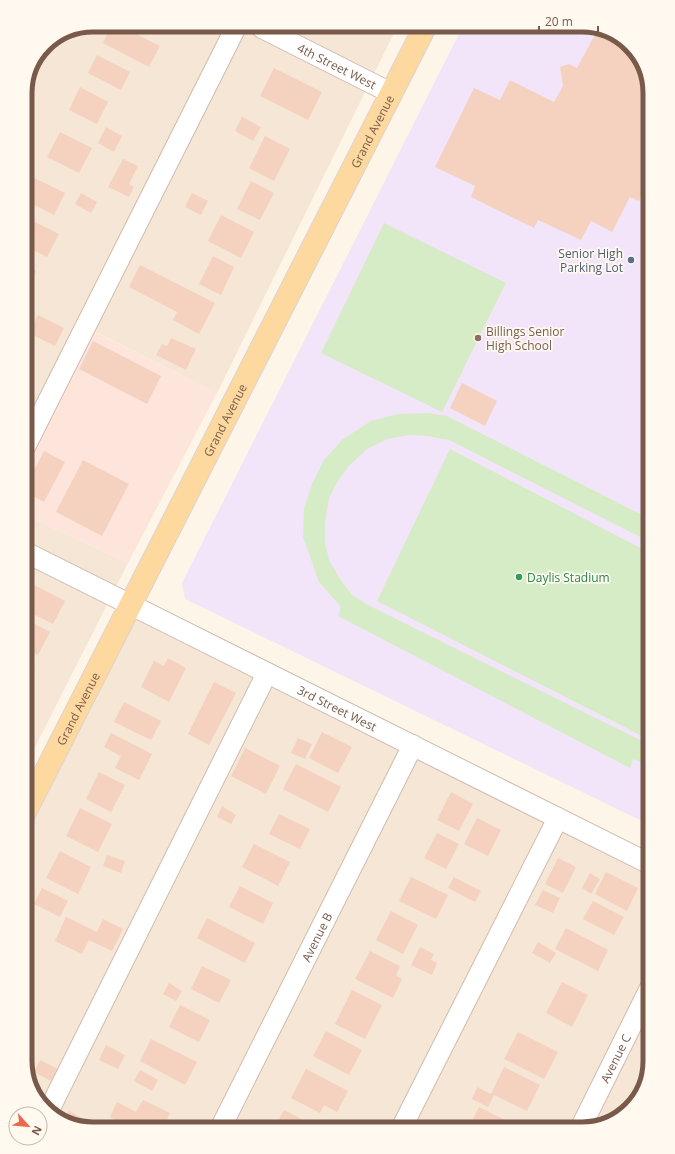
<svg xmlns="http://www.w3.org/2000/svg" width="675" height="1154" font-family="'Open Sans',sans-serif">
	<rect width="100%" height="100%" fill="#fdf5e8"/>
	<g fill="#f5e6d6">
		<polygon points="397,27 217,393 86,327 25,447 25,89 45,45 67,30"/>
		<polygon points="25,515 128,563 25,767"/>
		<polygon points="131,605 650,864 650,1061 639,1099 612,1122 582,1129 89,1129 55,1118 32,1091 25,1061 25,812"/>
	</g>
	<polygon fill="#fee5dc" points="85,327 217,393 128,563 25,515 25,447"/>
	<polygon fill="#f2e5fa" points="587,25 620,37 643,63 650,93 650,825 185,599 182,583 463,26"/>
	<g fill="#d6ecc6">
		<polygon points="384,223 506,283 442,412 321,353"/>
		<polygon points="428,413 447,416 650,519 650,542 449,440 427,436 410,435 387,439 367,449 349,466 338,481 329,498 325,524 325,543 329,560 340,579 352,595 368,605 650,745 650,765 633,759 630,768 338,616 341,607 319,582 303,537 304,508 312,484 324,460 343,439 371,421 398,414"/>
		<polygon points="450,449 650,553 650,740 377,601"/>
	</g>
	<g fill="#f4d2bf">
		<polygon points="598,29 620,37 643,63 650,93 650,195 644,192 639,201 630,197 612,232 591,221 581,240 538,220 534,228 471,197 475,186 435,167 474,88 500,100 510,80 554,102 563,86 560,67 569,64 577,68"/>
		<polygon points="109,30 128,30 160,46 149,67 103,43"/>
		<polygon points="97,55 130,72 121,90 88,73"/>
		<polygon points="274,68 322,92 308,120 260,96"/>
		<polygon points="80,87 108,102 97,124 69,110"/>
		<polygon points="242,117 261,127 253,141 235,131"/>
		<polygon points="106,127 122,136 114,152 98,143"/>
		<polygon points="60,132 92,148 79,173 47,157"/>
		<polygon points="265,136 290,149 274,181 249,168"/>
		<polygon points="123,159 138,166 129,184 134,187 129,197 108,187"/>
		<polygon points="34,178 65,193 54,215 25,200 25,196"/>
		<polygon points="251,181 274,193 260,220 237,209"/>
		<polygon points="81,193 97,202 91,213 75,204"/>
		<polygon points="192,193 208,201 201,215 185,207"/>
		<polygon points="221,215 254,232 241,258 208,241"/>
		<polygon points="25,217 59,234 47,257 25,246"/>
		<polygon points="213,256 234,267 221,295 199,284"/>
		<polygon points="140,265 215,303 199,334 173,320 177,312 129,287"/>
		<polygon points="25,266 36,271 25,292"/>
		<polygon points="38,315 64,328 55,346 29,333"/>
		<polygon points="171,338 196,349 186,370 156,355 162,344 167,346"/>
		<polygon points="93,341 161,376 147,404 79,369"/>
		<polygon points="462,383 497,401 485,426 450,408"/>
		<polygon points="44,451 65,462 44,502 25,492 25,488"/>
		<polygon points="83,460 129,484 102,536 56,512"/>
		<polygon points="34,585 65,601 53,624 25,610 25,603"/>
		<polygon points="25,619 50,632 38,655 25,649"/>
		<polygon points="168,658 186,668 169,702 141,687 154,661 164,666"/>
		<polygon points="25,660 35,665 25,685"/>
		<polygon points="214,682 236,693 209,745 188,734"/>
		<polygon points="124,702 161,721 151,740 114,722"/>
		<polygon points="322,732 352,747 338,773 309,758"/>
		<polygon points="111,733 152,754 139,780 115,768 121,756 104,747"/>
		<polygon points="298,738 312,744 305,759 291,753"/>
		<polygon points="245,748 280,766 266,794 231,776"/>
		<polygon points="296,764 341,787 328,812 283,789"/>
		<polygon points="99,772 125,785 111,812 86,799"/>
		<polygon points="451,792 473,804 459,831 437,820"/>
		<polygon points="222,806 236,815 231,824 217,817"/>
		<polygon points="80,808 112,824 98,852 66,836"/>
		<polygon points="279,814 310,829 300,849 269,834"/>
		<polygon points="477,818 501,830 488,856 464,844"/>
		<polygon points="437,833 459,844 446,869 424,858"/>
		<polygon points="254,844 290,862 278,886 242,867"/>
		<polygon points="60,851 91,867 78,894 46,878"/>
		<polygon points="107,855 125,861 121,873 103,866"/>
		<polygon points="558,858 576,867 563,893 545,884"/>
		<polygon points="606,872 638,888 627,911 595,894"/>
		<polygon points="590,873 600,879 591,894 582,888"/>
		<polygon points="411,877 448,895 436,919 399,901"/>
		<polygon points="454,877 481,891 475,902 448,888"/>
		<polygon points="240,886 273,903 263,924 229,907"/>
		<polygon points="42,888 68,901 60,917 34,904"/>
		<polygon points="543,890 560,898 553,913 535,905"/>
		<polygon points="593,901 624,917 614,935 583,919"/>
		<polygon points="391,911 418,925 403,954 376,940"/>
		<polygon points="66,917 97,932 103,919 123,929 112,951 89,940 82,954 55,941"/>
		<polygon points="207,918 255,943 245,963 197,938"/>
		<polygon points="566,928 608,950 598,971 555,949"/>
		<polygon points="538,942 556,953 550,963 532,953"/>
		<polygon points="420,947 434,954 431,960 437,963 432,975 411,965"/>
		<polygon points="370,951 400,966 396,975 402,979 393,998 355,979"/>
		<polygon points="202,966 231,980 219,1003 191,989"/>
		<polygon points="562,982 588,995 572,1027 546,1013"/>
		<polygon points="169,983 182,991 176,1001 163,994"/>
		<polygon points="352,990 382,1005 365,1039 335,1024"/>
		<polygon points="180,1005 210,1020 199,1042 169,1027"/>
		<polygon points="326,1031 362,1050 349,1075 313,1056"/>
		<polygon points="518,1032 558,1052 544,1079 504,1059"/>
		<polygon points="151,1039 197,1062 185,1085 140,1061"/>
		<polygon points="106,1045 125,1055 118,1069 99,1060"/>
		<polygon points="40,1060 58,1069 51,1081 34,1072"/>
		<polygon points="504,1067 540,1085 527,1111 494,1095 488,1107 472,1099 477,1087 491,1094"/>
		<polygon points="306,1069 348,1091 337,1112 324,1105 320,1113 291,1098"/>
		<polygon points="140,1070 158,1080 152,1091 134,1081"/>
		<polygon points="143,1100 170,1113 163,1129 133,1129 110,1117 117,1102 136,1112"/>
		<polygon points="479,1107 523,1129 468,1129"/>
		<polygon points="284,1110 315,1126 314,1129 274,1129"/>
		<polygon points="69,1111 89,1122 86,1128 64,1120"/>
	</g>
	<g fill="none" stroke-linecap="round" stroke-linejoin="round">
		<g stroke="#d0bcad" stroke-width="22">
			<g id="minor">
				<path id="s1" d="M262,28L391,93"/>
				<polyline points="25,447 235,29"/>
				<path id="s2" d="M25,552L650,864"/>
				<polyline points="49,1110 267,673"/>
				<path id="s3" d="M220,1129L413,745"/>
				<polyline points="401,1129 558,818"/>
				<path id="s4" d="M580,1129L650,988"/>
			</g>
		</g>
		<g stroke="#dcd4d0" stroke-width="24">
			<g id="major">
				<path id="s5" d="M25,812L425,27"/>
			</g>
		</g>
		<use href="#minor" stroke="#fff" stroke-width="20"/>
		<use href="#major" stroke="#fdd89f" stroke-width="22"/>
	</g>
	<circle fill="#5c6f8a" stroke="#fff9f0" stroke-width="1.5" cx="631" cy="260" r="4"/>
	<circle fill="#8d6e63" stroke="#fff9f0" stroke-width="1.5" cx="478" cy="338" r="4"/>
	<circle fill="#2e9e5b" stroke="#fff9f0" stroke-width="1.5" cx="519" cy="577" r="4"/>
	<g text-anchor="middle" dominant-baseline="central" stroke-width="3.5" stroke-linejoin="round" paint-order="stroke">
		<g font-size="12" fill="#795a4a" stroke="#fff9f0">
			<text stroke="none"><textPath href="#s1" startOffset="84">4th Street West</textPath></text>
			<text stroke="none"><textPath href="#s5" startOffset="764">Grand Avenue</textPath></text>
			<text stroke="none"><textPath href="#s5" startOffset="440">Grand Avenue</textPath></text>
			<text stroke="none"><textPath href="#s5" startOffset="116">Grand Avenue</textPath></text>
			<text stroke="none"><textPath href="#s2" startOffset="349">3rd Street West</textPath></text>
			<text stroke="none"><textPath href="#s3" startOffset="215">Avenue B</textPath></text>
			<text stroke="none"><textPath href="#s4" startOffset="79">Avenue C</textPath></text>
		</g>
		<g font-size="12" fill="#4e5e75" stroke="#fff9f0" text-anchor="end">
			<text x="623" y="253">Senior High<tspan x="623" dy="14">Parking Lot</tspan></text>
		</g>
		<g font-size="12" fill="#785e54" stroke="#fff9f0" text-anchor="start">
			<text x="486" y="331">Billings Senior<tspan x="486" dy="14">High School</tspan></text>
		</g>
		<g font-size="12" fill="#27864d" stroke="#fff9f0" text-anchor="start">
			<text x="527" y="577">Daylis Stadium</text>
		</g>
	</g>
	<path d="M0 0H675V1154H0ZM93 32H582A61 61 0 0 1 643 93V1061A61 61 0 0 1 582 1122H93A61 61 0 0 1 32 1061V93A61 61 0 0 1 93 32Z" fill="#fff9f0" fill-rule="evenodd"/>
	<path fill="none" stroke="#795a4a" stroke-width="5" d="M93 32H582A61 61 0 0 1 643 93V1061A61 61 0 0 1 582 1122H93A61 61 0 0 1 32 1061V93A61 61 0 0 1 93 32Z"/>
	<g transform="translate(28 1126) rotate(117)"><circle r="19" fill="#fff9f0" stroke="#c9b9ae"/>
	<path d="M0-3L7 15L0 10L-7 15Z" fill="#eb694a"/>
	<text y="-6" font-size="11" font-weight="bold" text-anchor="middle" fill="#795a4a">N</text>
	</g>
	<path d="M539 26v6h59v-6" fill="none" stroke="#795a4a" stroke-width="2"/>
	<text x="545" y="26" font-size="12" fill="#795a4a" stroke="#fff9f0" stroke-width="3" paint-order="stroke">20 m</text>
</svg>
